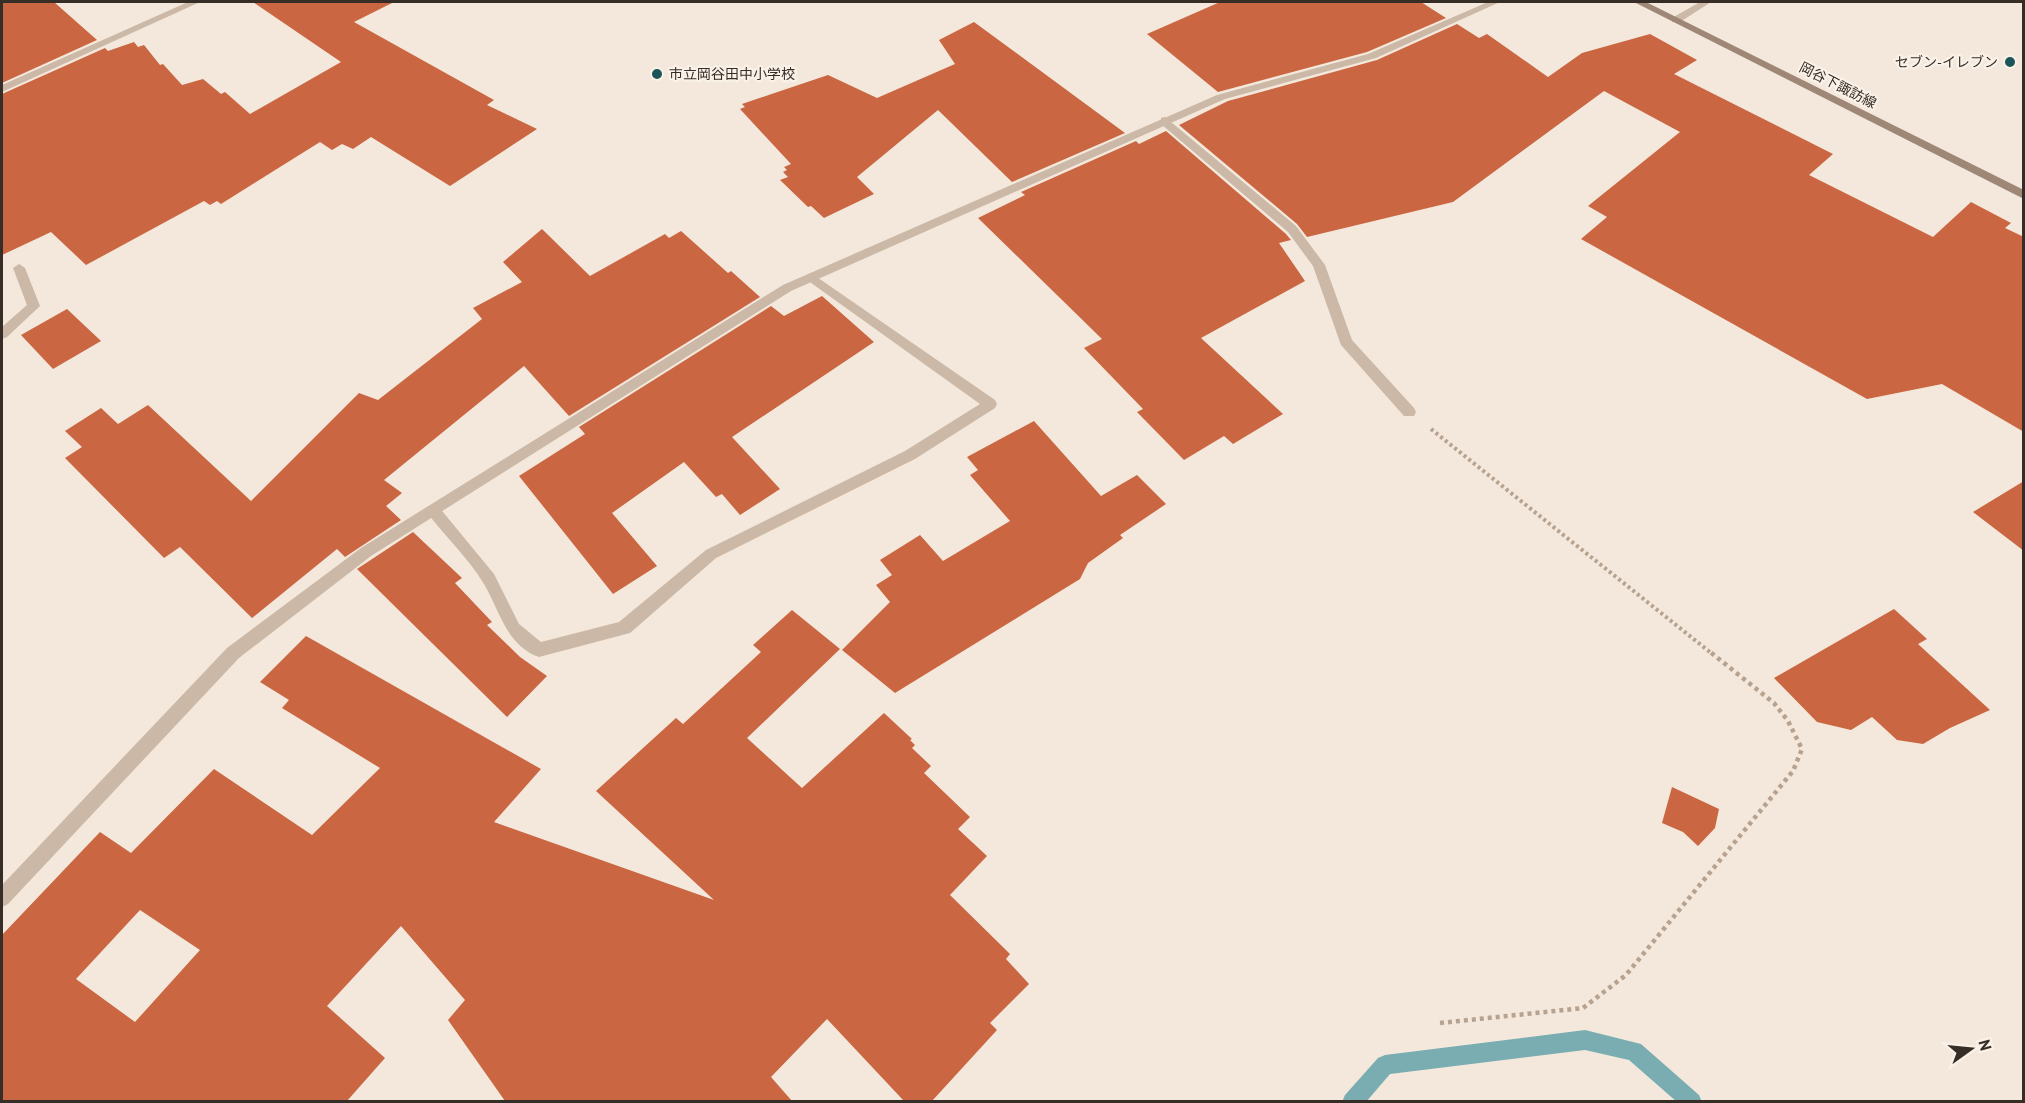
<svg xmlns="http://www.w3.org/2000/svg" width="2025" height="1103" font-family="'PT Sans','Noto Sans JP',sans-serif">
	<rect width="100%" height="100%" fill="#f3e8db"/>
	<g fill="none" stroke-linecap="round" stroke-linejoin="round">
		<polygon fill="#79adb1" fill-rule="evenodd" points="1585,1030 1641,1044 1699,1095 1702,1102 1677,1102 1629,1060 1585,1050 1390,1074 1366,1102 1342,1102 1345,1095 1378,1058 1385,1055"/>
	</g>
	<g fill="#ca6641" fill-rule="evenodd">
		<polygon points="2,2 54,2 97,40 2,83"/>
		<polygon points="253,2 394,2 354,22 494,100 487,105 537,129 450,186 371,137 353,149 342,144 332,150 320,142 221,204 217,201 210,205 204,201 86,265 51,232 2,255 2,94 105,48 108,51 134,42 138,47 144,45 160,65 163,64 182,85 203,79 221,94 225,92 250,114 341,62"/>
		<polygon points="1220,2 1421,2 1446,18 1367,52 1218,92 1147,34"/>
		<polygon points="974,22 1125,133 1012,182 938,110 857,177 874,194 824,218 811,206 808,207 780,180 788,177 783,172 787,170 784,167 791,164 740,109 745,107 742,104 828,75 877,98 955,64 939,40"/>
		<polygon points="1457,24 1479,38 1487,34 1548,77 1582,53 1650,34 1697,60 1674,74 1833,154 1809,175 1933,237 1971,202 2011,223 2005,228 2024,237 2024,432 1942,384 1867,399 1581,239 1607,217 1588,206 1680,132 1604,91 1453,202 1307,237 1297,224 1179,125 1228,101 1377,60"/>
		<polygon points="1166,131 1286,234 1291,240 1279,243 1305,281 1201,338 1283,414 1233,444 1224,436 1184,460 1137,412 1143,409 1084,348 1102,339 978,218 1025,195 1021,192 1136,141 1139,144"/>
		<polygon points="542,229 590,276 665,234 669,238 681,231 728,273 731,271 760,297 569,416 524,366 384,480 402,493 386,506 401,520 345,557 337,549 252,618 180,547 164,558 65,458 82,447 65,431 101,408 118,424 148,405 251,501 359,393 378,400 482,319 473,308 522,282 503,262"/>
		<polygon points="822,296 874,342 732,437 780,489 740,515 722,494 716,497 684,462 612,513 657,566 613,594 519,476 585,434 579,427 771,306 784,316"/>
		<polygon points="67,309 101,341 53,369 21,335"/>
		<polygon points="1034,421 1101,496 1137,475 1166,504 1120,535 1123,538 1088,563 1080,579 895,693 842,650 890,602 876,585 892,575 880,560 920,535 943,561 1010,521 970,475 978,470 967,457"/>
		<polygon points="2024,481 2024,551 1973,512"/>
		<polygon points="413,532 462,578 455,583 492,622 487,625 520,657 547,676 507,717 357,569"/>
		<polygon points="1894,609 1927,639 1918,644 1990,710 1950,728 1923,744 1897,740 1872,717 1851,730 1817,722 1774,678"/>
		<path d="M792,610L840,649L747,738L802,788L884,713L912,739L910,740L915,745L912,748L931,766L924,773L970,817L958,829L987,856L950,895L1010,954L1006,959L1029,984L990,1023L997,1030L932,1101H904L827,1019L771,1077L792,1101H505L448,1020L465,1000L401,926L327,1006L385,1058L347,1101H2V935L100,832L131,853L214,769L312,835L380,768L282,708L289,700L260,682L306,636L541,769L494,822L714,900L596,791L676,718L683,724L761,652L753,645ZM140,910L200,950L135,1022L76,979Z"/>
		<polygon points="1672,787 1719,809 1715,828 1698,846 1683,832 1662,823"/>
	</g>
	<g fill="none" stroke-linecap="round" stroke-linejoin="round">
		<polyline stroke="#b7a290" stroke-width="4" stroke-dasharray="3 3" stroke-linecap="butt" points="1431,429 1711,653"/>
		<polyline stroke="#b7a290" stroke-width="4.5" stroke-dasharray="4 4" stroke-linecap="butt" points="1440,1023 1583,1008 1626,975 1793,771 1802,749 1788,721 1774,703 1709,651"/>
		<g fill="#cbb8a6" fill-rule="evenodd">
			<polygon points="1165,117 1296,226 1325,265 1352,340 1414,408 1416,412 1414,416 1404,416 1341,345 1313,266 1288,232 1161,124 1161,118"/>
			<path d="M811,273L995,400L997,404L995,408L915,459L716,558L630,633L539,657C506,645 500,611 484,584C469,559 446,537 428,514L426,510L428,506H438L494,574L519,624L541,642L619,622L706,550L905,451L980,404L807,280L805,277Z"/>
		</g>
		<g fill="#cbb8a6" fill-rule="evenodd">
			<polygon points="188,2 200,2 2,92 2,85"/>
			<polygon points="1488,2 1500,2 1376,58 1225,99 791,291 371,556 239,658 8,904 2,907 2,885 227,648 361,548 783,285 1217,95 1368,54"/>
			<polygon points="1700,2 1711,2 1680,22 1672,22 1672,18"/>
			<polygon points="19,264 25,268 40,306 7,337 2,339 2,327 27,305 13,268"/>
		</g>
		<polygon fill="#9f8778" fill-rule="evenodd" points="1634,2 1646,2 2024,190 2024,199"/>
	</g>
	<g fill="#1b555a" stroke="#faf2e8" stroke-width="2">
		<circle cx="2010" cy="62" r="6"/>
		<circle cx="657" cy="74" r="6"/>
	</g>
	<g text-anchor="middle" dominant-baseline="central" stroke-width="4.5" stroke-linejoin="round" paint-order="stroke">
		<g font-size="14" fill="#372d27" stroke="#faf2e8" text-anchor="end">
			<text x="1998" y="62">セブン-イレブン</text>
			<text x="669" y="74" text-anchor="start">市立岡谷田中小学校</text>
		</g>
		<g font-size="14" fill="#372d27" stroke="#faf2e8">
			<text transform="translate(1838 85) rotate(27)">岡谷下諏訪線</text>
		</g>
	</g>
	<rect width="2025" height="1103" fill="none" stroke="#372d27" stroke-width="6"/>
	<g transform="translate(1971 1049) rotate(75)" stroke="#faf2e8" stroke-width="4.5" paint-order="stroke">
	<path d="M0-4.5L10 22L0 15L-10 22Z" fill="#372d27"/>
	<text y="-9" font-size="16" font-weight="bold" text-anchor="middle" fill="#372d27">N</text>
	</g>
</svg>
